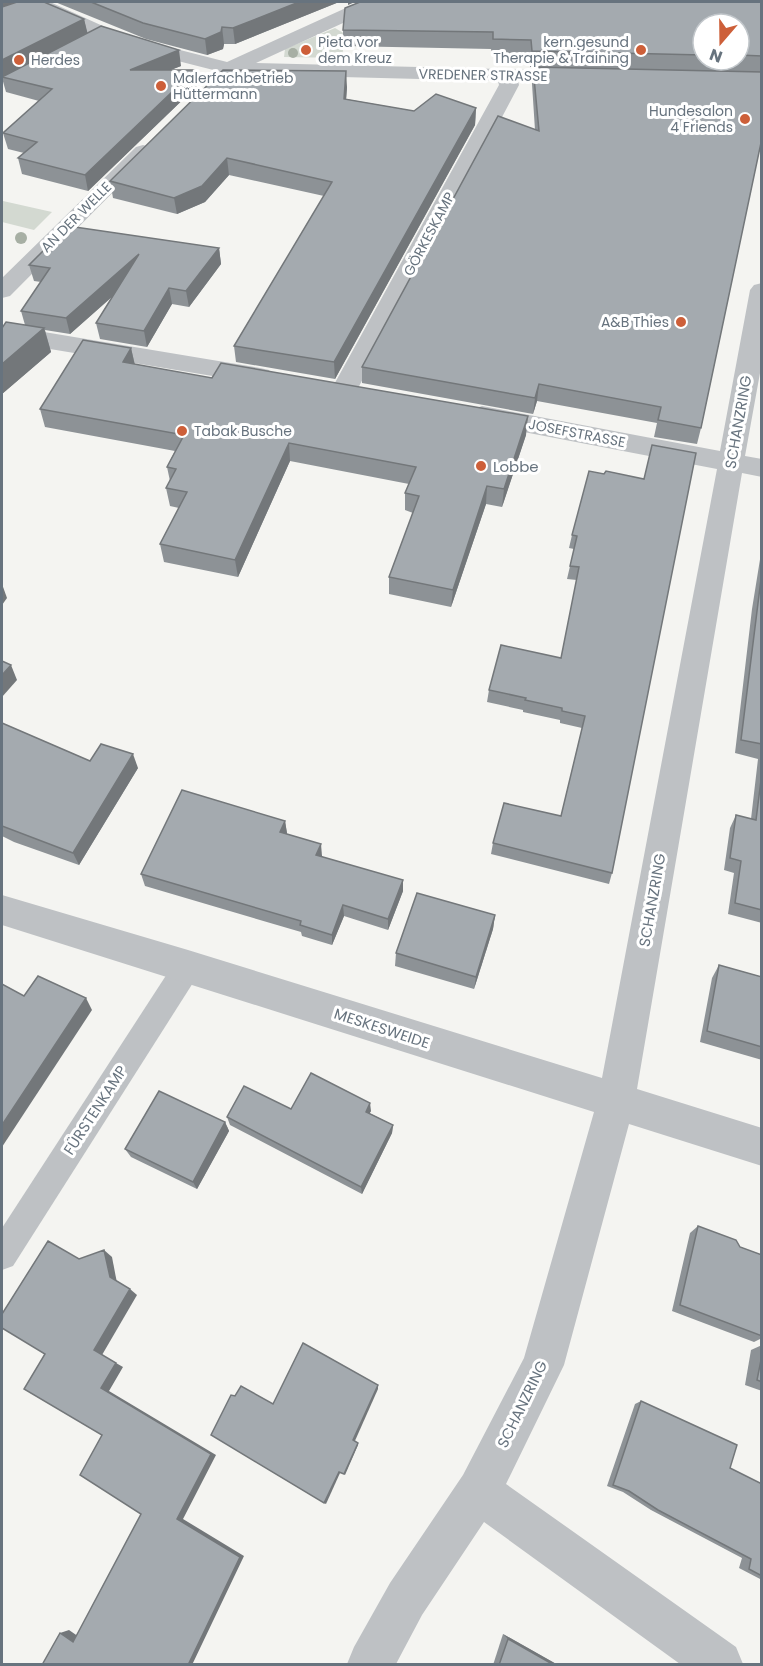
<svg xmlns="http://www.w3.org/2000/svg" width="763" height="1666" font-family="Poppins,sans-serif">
	<rect width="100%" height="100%" fill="#f4f4f1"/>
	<g fill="#d3d9d1">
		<polygon points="335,28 345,34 342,58 284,57 285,49"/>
		<polygon points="3,201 52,212 34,230 2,222"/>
	</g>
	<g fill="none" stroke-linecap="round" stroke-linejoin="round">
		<polygon fill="#bec1c4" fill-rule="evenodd" points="188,953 198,957 202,966 198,975 13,1266 2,1270 2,1228 178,957"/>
		<g fill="#bec1c4" fill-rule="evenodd">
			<polygon points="27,2 50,2 105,27 141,40 227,62 359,2 382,2 380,6 256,63 577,71 584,73 587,77 584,81 577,83 518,81 519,85 357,390 353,396 344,398 335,396 331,390 499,85 498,81 229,74 127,48 91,35 29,6"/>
			<polygon points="143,145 150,147 154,151 150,155 10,296 2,298 2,278 136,147"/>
			<polygon points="762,283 762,362 745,456 762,459 762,477 742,473 637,1089 762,1128 762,1166 629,1124 564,1365 506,1484 736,1647 743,1664 680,1664 484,1522 422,1615 396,1664 347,1664 354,1647 390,1583 463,1475 524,1358 594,1112 2,925 2,895 188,950 602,1078 717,469 482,424 473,421 469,415 473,409 482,406 720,451 750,290 754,285"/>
			<polygon points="2,325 260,368 269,370 273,376 269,382 260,384 2,341"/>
		</g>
	</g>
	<g fill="#a7afa4">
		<circle cx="293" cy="53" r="5"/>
		<circle cx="21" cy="238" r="6"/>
	</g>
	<g fill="#8d9296" fill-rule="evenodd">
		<polygon points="2,2 84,19 87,33 181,66 170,70 197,86 88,191 22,174 18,158 24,153 8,149 3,133 39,101 6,92 2,78 2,79"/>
		<polygon points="55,2 339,2 235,44 224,44 223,49 207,55 146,39"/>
		<path d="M762,2V138L701,428L697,444L654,437L657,423L537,401L533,414L362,383V367L535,130L532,84L533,67H530V56L492,55L491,49L343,46V30ZM703,24H739V60H703Z"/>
		<polygon points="347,87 346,99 414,111 476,108 475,125 335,379 236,362 234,346 324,196 229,175 205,202 177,214 113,198 110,181"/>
		<polygon points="219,248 221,264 189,307 172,304 147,347 100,339 96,323 112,297 70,334 45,330 51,352 2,394 2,328 25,325 21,311 41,282 34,281 29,265"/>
		<polygon points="131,348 135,365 526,435 502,507 486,504 451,607 389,594 389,577 413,513 405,510 405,493 409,484 290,461 238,577 164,562 160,544 179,508 170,506 166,488 170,481 167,467 175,451 45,427 40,409"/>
		<polygon points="604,474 612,873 609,884 491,854 493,843 561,816 582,728 560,723 560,720 523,712 523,710 487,702 489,690 561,658 577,580 567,579 574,549 569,548 572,535"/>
		<polygon points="762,547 762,923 728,914 734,873 724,870 730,828 736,815 751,819 758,759 735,753 752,609"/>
		<polygon points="2,723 90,761 138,768 79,865 14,842 2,836"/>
		<polygon points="285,821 287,834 322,856 321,856 403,891 388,930 344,916 332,945 302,936 301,932 145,886 141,874"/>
		<polygon points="495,915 493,929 474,989 395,966 396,953"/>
		<polygon points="719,965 762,977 762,1060 700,1042 712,978"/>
		<polygon points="291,1109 371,1111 369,1113 393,1125 392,1133 362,1194 230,1125 227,1117"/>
		<polygon points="225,1122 229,1131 197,1189 131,1157 125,1149"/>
		<polygon points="698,1226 740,1247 762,1255 762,1338 754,1342 672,1311 690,1233"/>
		<polygon points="762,1345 762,1391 745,1385 751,1350"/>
		<polygon points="641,1401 730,1468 762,1484 762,1580 739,1568 742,1558 651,1510 623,1492 607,1486 635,1404"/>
		<polygon points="503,1634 558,1665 493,1665"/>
	</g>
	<g fill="#73777a">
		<polygon points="2,2 24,2 2,13"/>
		<polygon points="299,2 339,2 235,44 233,28"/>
		<polygon points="348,2 355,2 348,5"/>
		<polygon points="84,19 88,35 2,77 2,79 2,60"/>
		<polygon points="222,27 224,44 223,49 207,55 205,39"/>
		<polygon points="179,50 181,66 133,85 130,70"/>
		<polygon points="195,70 197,86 88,191 85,175"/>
		<polygon points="346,71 347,87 345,115 344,99"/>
		<polygon points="476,108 475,125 335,379 334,362"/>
		<polygon points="227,158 229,175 205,202 177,214 174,198"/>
		<polygon points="219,248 221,264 189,307 186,291"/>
		<polygon points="139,254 142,270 70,334 66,318"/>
		<polygon points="169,288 172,304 147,347 144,331"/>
		<polygon points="44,328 51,352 2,394 2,364"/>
		<polygon points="131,348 135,366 123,362"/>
		<polygon points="539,384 537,401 533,414 535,398"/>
		<polygon points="528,416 526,435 502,507 504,489"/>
		<polygon points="289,443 290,461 238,577 235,560"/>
		<polygon points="487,486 486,504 451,607 453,590"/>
		<polygon points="2,584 7,598 2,605"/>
		<polygon points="11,665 17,680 2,697 2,675"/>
		<polygon points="133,754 138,768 79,865 73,853"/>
		<polygon points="285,821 287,833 282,844 280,832"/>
		<polygon points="321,844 322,856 318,867 316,855"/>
		<polygon points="403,880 403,891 388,930 388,919"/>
		<polygon points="343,905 344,916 332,945 332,935"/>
		<polygon points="495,915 493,929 474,989 476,977"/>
		<polygon points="86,998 92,1010 2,1147 2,1125"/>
		<polygon points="370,1103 371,1111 366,1120 366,1112"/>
		<polygon points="225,1122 229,1131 197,1189 193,1182"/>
		<polygon points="393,1125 392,1133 362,1194 361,1187"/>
		<polygon points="104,1250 112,1257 117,1283 110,1277"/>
		<polygon points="130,1289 137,1295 102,1355 94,1350"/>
		<polygon points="116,1363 123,1367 109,1391 216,1455 183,1519 244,1556 192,1665 188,1665 101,1388"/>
		<polygon points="378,1385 378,1389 354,1443 353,1440"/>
		<polygon points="358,1443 358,1445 345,1475 344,1474"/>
		<polygon points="339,1472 340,1473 326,1504 324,1503"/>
		<polygon points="69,1630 82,1639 73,1642 60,1633"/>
		<polygon points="503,1634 558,1665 554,1665 508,1639"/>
	</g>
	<g fill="#a4aaaf" stroke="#73777a" stroke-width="1.5">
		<polygon points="17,2 44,2 84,19 2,60 2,7"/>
		<polygon points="91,2 299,2 233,28 222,27 221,32 205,39 143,23"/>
		<polygon points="360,2 762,2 762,56 739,55 739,24 703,24 703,55 532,51 531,40 493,39 493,32 343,30 345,8"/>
		<polygon points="101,26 179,50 130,70 195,70 85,175 18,158 37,142 3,133 52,89 2,77"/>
		<polygon points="533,67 762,72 762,138 701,428 658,420 661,407 539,384 535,398 362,367 498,116 539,131"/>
		<polygon points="223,70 346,71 344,99 414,111 436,94 476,108 334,362 234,346 332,182 227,158 202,186 174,198 110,181"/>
		<polygon points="68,226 219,248 186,291 169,288 144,331 96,323 139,254 66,318 21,311 50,268 29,265"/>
		<polygon points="6,322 44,328 2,364 2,328"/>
		<polygon points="83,340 131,348 123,362 212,378 221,363 528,416 504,489 487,486 453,590 389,577 419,496 405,493 416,467 289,443 235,560 160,544 187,492 166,488 176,469 167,467 184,435 40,409"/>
		<polygon points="652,445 696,453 612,873 493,843 504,803 561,816 585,716 562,711 562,708 525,700 526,698 489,690 501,645 561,658 579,567 570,566 577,536 572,535 589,471 604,474 606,471 644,479"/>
		<polygon points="762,571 762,744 741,740"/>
		<polygon points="2,661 11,665 2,675"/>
		<polygon points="2,723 90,761 101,744 133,754 73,853 2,826"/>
		<polygon points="762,772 762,910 735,903 741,861 730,858 736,815 756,820"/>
		<polygon points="182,790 285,821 280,832 321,844 316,855 403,880 388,919 343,905 332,935 300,925 301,921 141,874"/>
		<polygon points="417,893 495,915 476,977 396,953"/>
		<polygon points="719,965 762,977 762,1047 707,1031"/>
		<polygon points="38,976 86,998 2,1125 2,984 24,996"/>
		<polygon points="311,1073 370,1103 366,1112 393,1125 361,1187 227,1117 244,1086 291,1109"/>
		<polygon points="159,1091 225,1122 193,1182 125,1149"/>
		<polygon points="698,1226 736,1240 740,1247 762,1255 762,1336 680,1305"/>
		<polygon points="48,1241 79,1259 104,1250 110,1277 130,1289 94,1350 116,1363 101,1388 211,1454 177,1519 240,1557 188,1665 42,1665 60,1633 73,1642 141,1514 80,1475 102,1435 24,1389 45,1354 2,1328 2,1314"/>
		<polygon points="303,1343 378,1385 353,1440 358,1443 344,1474 339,1472 324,1503 211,1435 231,1395 235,1396 241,1386 273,1404"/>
		<polygon points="762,1355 762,1382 757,1380"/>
		<polygon points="641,1401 737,1445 730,1468 762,1484 762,1576 749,1569 751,1559 658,1510 629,1491 613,1485"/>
		<polygon points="508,1639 554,1665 499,1665"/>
	</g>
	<g fill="#cd5f39" stroke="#fff" stroke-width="2">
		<circle cx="306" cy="50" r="6"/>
		<circle cx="641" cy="50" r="6"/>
		<circle cx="19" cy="60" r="6"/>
		<circle cx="161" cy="86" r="6"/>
		<circle cx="745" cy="119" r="6"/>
		<circle cx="681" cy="322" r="6"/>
		<circle cx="182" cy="431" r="6"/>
		<circle cx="481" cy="466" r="6"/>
	</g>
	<g text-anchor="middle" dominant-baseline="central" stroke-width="6" stroke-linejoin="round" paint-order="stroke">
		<g font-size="14" fill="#67737e" stroke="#fff" text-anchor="start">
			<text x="318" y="42">Pieta vor<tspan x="318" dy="16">dem Kreuz</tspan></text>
			<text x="629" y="42" text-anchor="end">kern.gesund<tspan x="629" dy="16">Therapie &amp; Training</tspan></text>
			<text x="31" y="60">Herdes</text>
			<text x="173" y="78">Malerfachbetrieb<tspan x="173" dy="16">Hüttermann</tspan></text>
			<text x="733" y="111" text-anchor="end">Hundesalon<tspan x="733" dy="16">4 Friends</tspan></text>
			<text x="669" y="322" text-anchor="end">A&amp;B Thies</text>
			<text x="194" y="431">Tabak Busche</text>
		</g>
		<g font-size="14" fill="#67737e" stroke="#fff">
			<text transform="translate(483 75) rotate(1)">VREDENER STRASSE</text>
			<text transform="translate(76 217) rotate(-45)">AN DER WELLE</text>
			<text transform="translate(429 234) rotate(-62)">GÖRKESKAMP</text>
			<text transform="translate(577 433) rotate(11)">JOSEFSTRASSE</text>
		</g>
		<g font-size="15" fill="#67737e" stroke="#fff">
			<text transform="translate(738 422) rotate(-80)">SCHANZRING</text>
			<text transform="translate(652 900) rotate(-80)">SCHANZRING</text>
			<text transform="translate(382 1028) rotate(18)">MESKESWEIDE</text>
			<text transform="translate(95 1110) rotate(-57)">FÜRSTENKAMP</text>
			<text transform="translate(522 1404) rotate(-64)">SCHANZRING</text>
		</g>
		<g font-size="15" fill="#67737e" stroke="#fff" text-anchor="start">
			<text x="493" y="466">Lobbe</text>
		</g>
	</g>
	<rect width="763" height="1666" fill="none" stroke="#67737e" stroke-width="6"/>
	<g transform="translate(721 42) rotate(200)"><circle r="28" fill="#ffffff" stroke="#c2c7cb" stroke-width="1.5"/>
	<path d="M0-4.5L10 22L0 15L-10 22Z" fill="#cd5f39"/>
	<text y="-9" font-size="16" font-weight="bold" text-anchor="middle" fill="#67737e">N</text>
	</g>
</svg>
